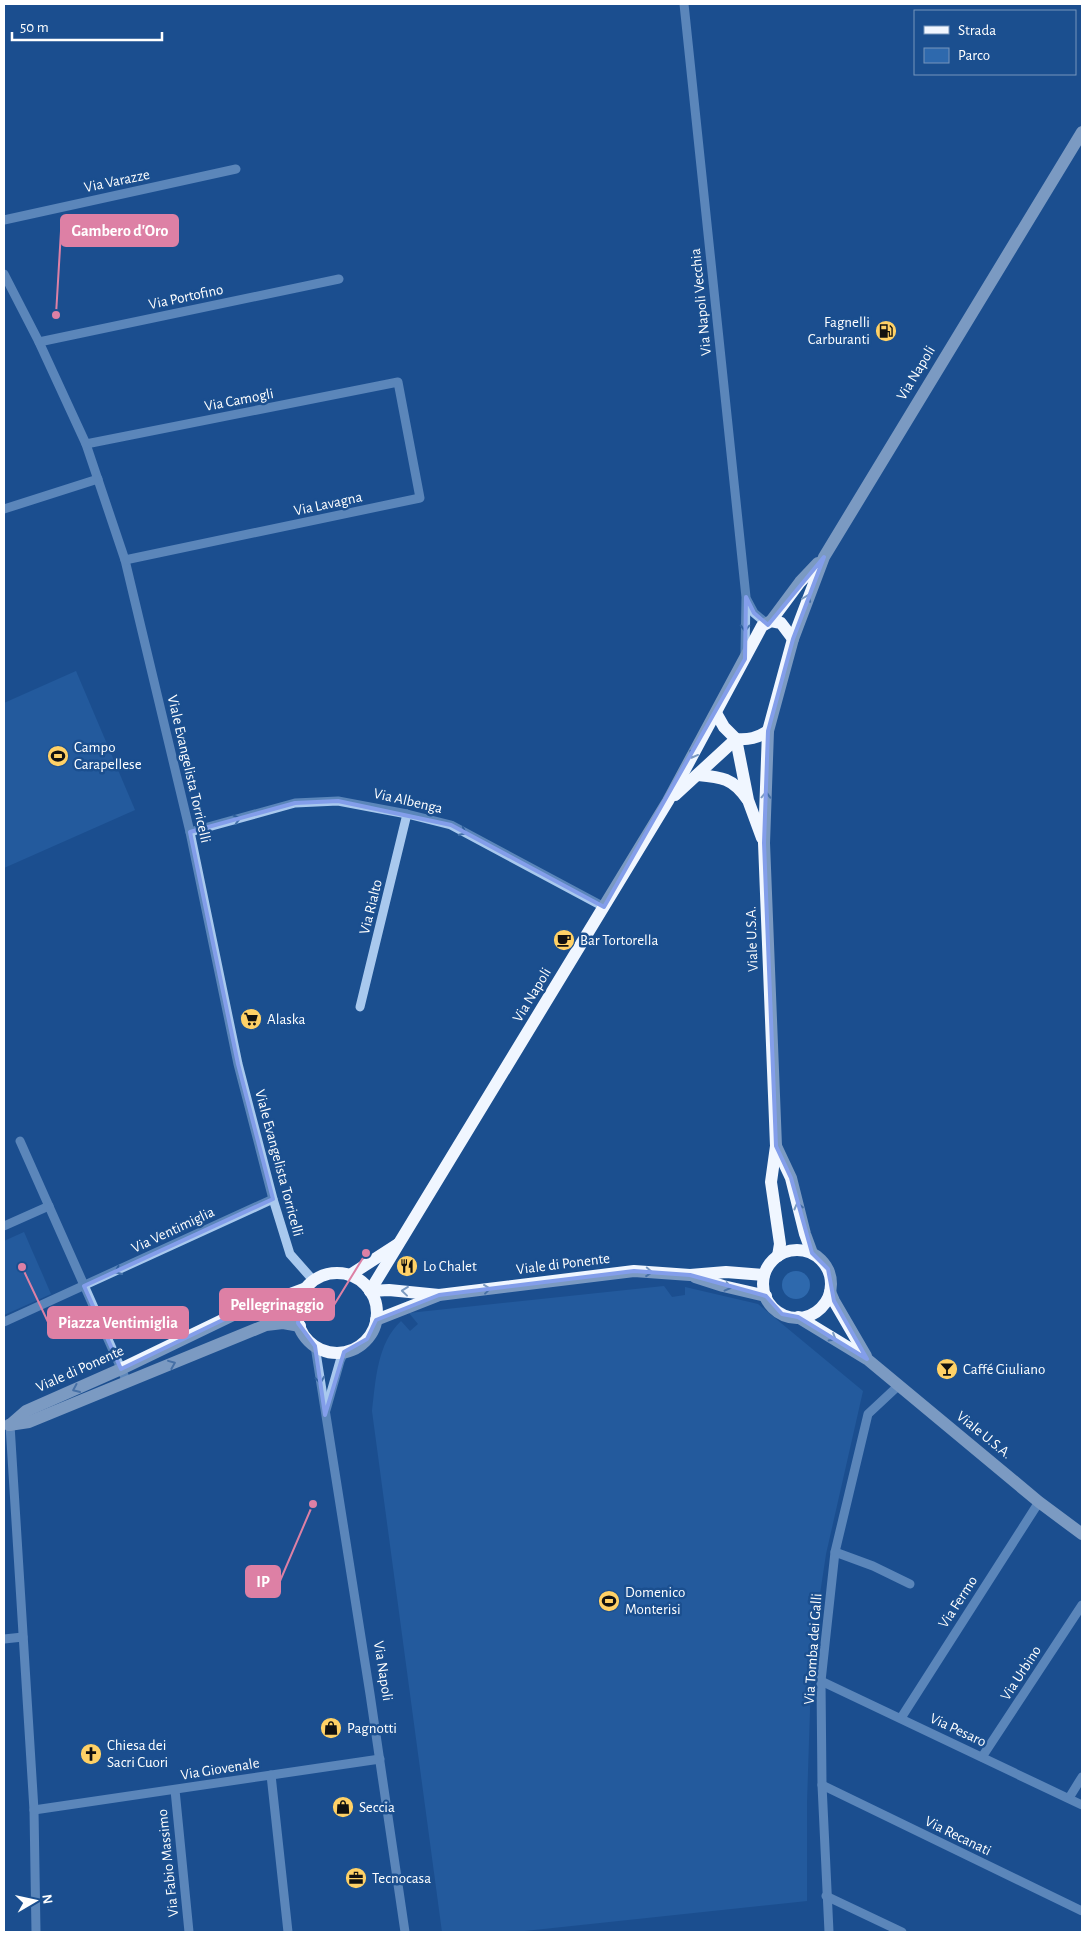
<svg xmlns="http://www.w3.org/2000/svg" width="1086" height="1936" font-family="'Alegreya Sans',sans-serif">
	<rect width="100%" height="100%" fill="#1b4f8f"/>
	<g fill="#2e69ad">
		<polygon points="76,671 135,810 4,868 4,703"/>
		<polygon points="24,1232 51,1294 4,1315 4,1241"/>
		<circle cx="796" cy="1285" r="14"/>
		<path d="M664,1286L672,1297L685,1295V1287L758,1304L863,1391L826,1554L812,1647L807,1802V1901L515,1932H442L372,1411C376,1379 377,1344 401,1321L410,1331L418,1324L409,1313Z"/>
	</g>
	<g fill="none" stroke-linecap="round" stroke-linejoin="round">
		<g stroke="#a9c9ee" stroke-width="9">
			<polyline points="684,4 746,597 745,654"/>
			<polyline points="4,220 236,169"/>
			<polyline points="4,274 39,342 86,444 125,560 190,832 238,1064 273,1199 290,1254 313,1280"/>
			<polyline points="39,342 339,279"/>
			<polyline points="86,444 398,382 420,498 125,560"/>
			<polyline points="4,509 98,479"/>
			<polyline points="747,600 754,613 766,623"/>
			<polyline points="190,832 295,803 338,801 407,814 451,825 604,907"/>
			<polyline points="360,1007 407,814"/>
			<polyline points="20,1141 127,1382"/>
			<polyline points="4,1226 49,1206"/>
			<polyline points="4,1322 273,1199"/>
			<polyline points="315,1346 370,1694 405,1932"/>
			<polyline points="326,1410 340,1361 344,1352"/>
			<polyline points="10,1425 34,1810 36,1932"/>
			<polyline points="835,1552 873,1566 910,1584"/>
			<polyline points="4,1639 23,1637"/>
			<polyline points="821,1681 1082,1805"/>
			<polyline points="901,1718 1039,1502"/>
			<polyline points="982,1757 1082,1605"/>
			<polyline points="271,1775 288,1932"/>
			<polyline points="822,1785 1082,1911"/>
			<polyline points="175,1790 189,1932"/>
			<polyline points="1069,1798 1082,1777"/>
			<polyline points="34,1810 380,1759"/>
			<polyline points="826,1896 902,1932"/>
			<polyline points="829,1932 822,1785 821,1681 835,1552 868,1414 898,1386"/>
		</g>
		<g stroke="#f0f6ff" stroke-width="12">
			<polyline points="771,621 800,582 818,563"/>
			<path d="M716,713L724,727L736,739C749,740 757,738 768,731"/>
			<polyline points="736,739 748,800 762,838"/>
			<path d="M698,775C721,777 733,778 747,799"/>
			<polyline points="675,795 736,739"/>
			<polyline points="776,1146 791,1178 805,1234 812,1253"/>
			<circle cx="797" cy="1284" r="34"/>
			<polyline points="778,1256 780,1244 771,1182 776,1146 764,843 768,731 793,639 824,557 1082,132"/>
			<circle cx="337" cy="1313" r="40"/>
			<polyline points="350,1275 398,1244"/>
			<polyline points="695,1277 723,1286 766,1296"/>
			<polyline points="370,1291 668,801 762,626 771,621 781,623 793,639"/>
			<polyline points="370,1291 389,1290 439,1295 634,1271 690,1275 726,1272 764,1275"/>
			<polyline points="830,1292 834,1301 866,1356"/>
			<polyline points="798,1317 867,1359 1039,1502 1082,1534"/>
			<polyline points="376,1320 437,1296"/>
			<polyline points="9,1425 29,1422 266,1325 283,1323 300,1326"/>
			<polyline points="10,1425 26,1411 121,1369 233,1315 304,1289"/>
		</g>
	</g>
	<defs><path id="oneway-chevron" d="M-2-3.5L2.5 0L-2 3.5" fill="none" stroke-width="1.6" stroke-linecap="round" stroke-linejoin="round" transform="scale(1.25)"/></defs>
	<g stroke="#7b9ac1">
		<use href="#oneway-chevron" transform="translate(807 598) rotate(-69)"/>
		<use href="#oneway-chevron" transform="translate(693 755) rotate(119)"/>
		<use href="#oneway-chevron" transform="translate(766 795) rotate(-88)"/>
		<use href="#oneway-chevron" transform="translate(798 1206) rotate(-104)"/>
		<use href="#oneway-chevron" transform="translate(649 1272) rotate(4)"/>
		<use href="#oneway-chevron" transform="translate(728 1287) rotate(14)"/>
		<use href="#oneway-chevron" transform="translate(487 1289) rotate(-7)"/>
		<use href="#oneway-chevron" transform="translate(405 1291) rotate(-174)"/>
		<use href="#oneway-chevron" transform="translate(833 1338) rotate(31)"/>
		<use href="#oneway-chevron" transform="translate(172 1364) rotate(-22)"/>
		<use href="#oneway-chevron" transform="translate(76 1389) rotate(156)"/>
	</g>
	<g stroke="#4674ac">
		<use href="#oneway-chevron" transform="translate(745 628) rotate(91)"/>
		<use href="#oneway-chevron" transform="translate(237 819) rotate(-16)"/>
		<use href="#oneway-chevron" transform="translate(463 832) rotate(28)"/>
		<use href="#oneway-chevron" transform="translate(118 1271) rotate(155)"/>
		<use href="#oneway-chevron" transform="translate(320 1380) rotate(82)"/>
	</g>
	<path d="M0 0H1086V1936H0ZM824,557L793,639L768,731L764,843L776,1146L791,1178L812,1253L828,1269L834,1301L867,1359L798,1317L782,1314L766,1296L690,1275L634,1271L439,1295L376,1320L367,1339L344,1352L325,1415L315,1346L298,1323L301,1290L233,1315L121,1369L84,1286L273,1199L238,1064L190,832L295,803L338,801L451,825L604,907L745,659L746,597L754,613L768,625Z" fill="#1b4f8f" fill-opacity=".55" fill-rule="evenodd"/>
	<path fill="none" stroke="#839eea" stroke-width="4" stroke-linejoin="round" d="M824,557L793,639L768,731L764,843L776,1146L791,1178L812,1253L828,1269L834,1301L867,1359L798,1317L782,1314L766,1296L690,1275L634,1271L439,1295L376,1320L367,1339L344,1352L325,1415L315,1346L298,1323L301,1290L233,1315L121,1369L84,1286L273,1199L238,1064L190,832L295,803L338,801L451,825L604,907L745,659L746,597L754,613L768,625Z"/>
	<defs>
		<g id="fuel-disc" transform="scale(1.125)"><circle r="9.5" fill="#ffd166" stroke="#1b4f8f"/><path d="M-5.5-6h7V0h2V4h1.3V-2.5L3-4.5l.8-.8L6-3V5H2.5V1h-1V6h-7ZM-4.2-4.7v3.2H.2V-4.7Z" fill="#111"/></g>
		<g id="stadium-disc" transform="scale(1.125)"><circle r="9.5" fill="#ffd166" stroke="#1b4f8f"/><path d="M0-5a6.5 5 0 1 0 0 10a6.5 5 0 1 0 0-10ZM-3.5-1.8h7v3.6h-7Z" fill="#111"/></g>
		<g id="cafe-disc" transform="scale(1.125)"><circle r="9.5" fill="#ffd166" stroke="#1b4f8f"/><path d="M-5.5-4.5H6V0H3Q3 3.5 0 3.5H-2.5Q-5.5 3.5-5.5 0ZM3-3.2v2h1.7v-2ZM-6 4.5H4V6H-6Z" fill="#111"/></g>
		<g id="supermarket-disc" transform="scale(1.125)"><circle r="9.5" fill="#ffd166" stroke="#1b4f8f"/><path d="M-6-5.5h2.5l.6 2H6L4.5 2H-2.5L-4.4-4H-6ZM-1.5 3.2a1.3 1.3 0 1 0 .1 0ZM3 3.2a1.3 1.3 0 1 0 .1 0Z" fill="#111"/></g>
		<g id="restaurant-disc" transform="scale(1.125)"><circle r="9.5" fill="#ffd166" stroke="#1b4f8f"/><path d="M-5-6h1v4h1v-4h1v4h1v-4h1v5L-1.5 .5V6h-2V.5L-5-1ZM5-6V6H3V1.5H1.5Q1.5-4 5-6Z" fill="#111"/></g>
		<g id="bar-disc" transform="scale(1.125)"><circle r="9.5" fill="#ffd166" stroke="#1b4f8f"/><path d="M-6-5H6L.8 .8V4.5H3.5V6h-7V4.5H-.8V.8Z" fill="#111"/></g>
		<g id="shop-disc" transform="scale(1.125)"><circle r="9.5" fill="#ffd166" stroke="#1b4f8f"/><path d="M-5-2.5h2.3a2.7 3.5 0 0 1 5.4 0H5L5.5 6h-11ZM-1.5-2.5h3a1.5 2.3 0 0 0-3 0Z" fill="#111"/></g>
		<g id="church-disc" transform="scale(1.125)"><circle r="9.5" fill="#ffd166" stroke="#1b4f8f"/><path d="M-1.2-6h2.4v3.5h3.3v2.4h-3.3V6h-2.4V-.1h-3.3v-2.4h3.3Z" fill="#111"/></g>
		<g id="office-disc" transform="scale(1.125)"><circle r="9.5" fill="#ffd166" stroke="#1b4f8f"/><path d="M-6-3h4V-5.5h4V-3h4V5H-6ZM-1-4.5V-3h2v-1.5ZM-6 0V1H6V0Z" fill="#111"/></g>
	</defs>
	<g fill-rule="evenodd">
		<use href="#fuel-disc" x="886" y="331"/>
		<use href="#stadium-disc" x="58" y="756"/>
		<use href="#cafe-disc" x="564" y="940"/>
		<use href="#supermarket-disc" x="251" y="1019"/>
		<use href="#restaurant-disc" x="407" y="1266"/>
		<use href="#bar-disc" x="947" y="1369"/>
		<use href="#stadium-disc" x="609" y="1601"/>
		<use href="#shop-disc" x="331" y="1728"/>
		<use href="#church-disc" x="91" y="1754"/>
		<use href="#shop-disc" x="343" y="1807"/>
		<use href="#office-disc" x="356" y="1878"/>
	</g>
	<g text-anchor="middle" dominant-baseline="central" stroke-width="5" stroke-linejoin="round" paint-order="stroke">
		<g font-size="15" fill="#fff" stroke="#1b4f8f">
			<text transform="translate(117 181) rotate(-12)">Via Varazze</text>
			<text transform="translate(186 297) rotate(-12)">Via Portofino</text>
			<text transform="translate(701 302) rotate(-96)">Via Napoli Vecchia</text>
			<text transform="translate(916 373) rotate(-59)">Via Napoli</text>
			<text transform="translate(239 400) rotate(-11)">Via Camogli</text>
			<text transform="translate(328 504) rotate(-12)">Via Lavagna</text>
			<text transform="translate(189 769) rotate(77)">Viale Evangelista Torricelli</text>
			<text transform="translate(408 801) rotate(13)">Via Albenga</text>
			<text transform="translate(371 907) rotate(-76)">Via Rialto</text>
			<text transform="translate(752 939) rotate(-92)">Viale U.S.A.</text>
			<text transform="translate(532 995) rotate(-59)">Via Napoli</text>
			<text transform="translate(279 1163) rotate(75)">Viale Evangelista Torricelli</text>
			<text transform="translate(173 1230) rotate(-25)">Via Ventimiglia</text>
			<text transform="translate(563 1264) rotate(-7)">Viale di Ponente</text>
			<text transform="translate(80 1369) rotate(-24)">Viale di Ponente</text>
			<text transform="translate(984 1435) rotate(39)">Viale U.S.A.</text>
			<text transform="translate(958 1602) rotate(-57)">Via Fermo</text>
			<text transform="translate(813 1649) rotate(-86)">Via Tomba dei Galli</text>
			<text transform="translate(383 1671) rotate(81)">Via Napoli</text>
			<text transform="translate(1021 1673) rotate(-57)">Via Urbino</text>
			<text transform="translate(958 1730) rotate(25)">Via Pesaro</text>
			<text transform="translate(220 1769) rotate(-9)">Via Giovenale</text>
			<text transform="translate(958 1836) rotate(26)">Via Recanati</text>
			<text transform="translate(168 1863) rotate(-96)">Via Fabio Massimo</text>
		</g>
		<g font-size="15" fill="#fff" stroke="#1b4f8f" text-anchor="start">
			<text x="870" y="322" text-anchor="end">Fagnelli<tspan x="870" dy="17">Carburanti</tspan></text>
			<text x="74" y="747">Campo<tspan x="74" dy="17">Carapellese</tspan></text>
			<text x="580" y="940">Bar Tortorella</text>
			<text x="267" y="1019">Alaska</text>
			<text x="423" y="1266">Lo Chalet</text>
			<text x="963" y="1369">Caffé Giuliano</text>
			<text x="625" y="1592">Domenico<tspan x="625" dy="17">Monterisi</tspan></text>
			<text x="347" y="1728">Pagnotti</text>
			<text x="107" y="1745">Chiesa dei<tspan x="107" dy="17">Sacri Cuori</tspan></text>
			<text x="359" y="1807">Seccia</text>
			<text x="372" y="1878">Tecnocasa</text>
		</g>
	</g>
	<path fill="none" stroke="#dd80a5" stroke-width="2" d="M56 315L61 231M366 1253L334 1305M22 1267L48 1322M313 1504L280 1581"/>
	<g fill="#dd80a5" stroke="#1b4f8f" stroke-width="2">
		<circle cx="56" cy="315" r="5"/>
		<circle cx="366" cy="1253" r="5"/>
		<circle cx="22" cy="1267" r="5"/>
		<circle cx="313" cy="1504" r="5"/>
	</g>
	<g fill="#dd80a5" stroke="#dd80a5" stroke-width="2">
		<rect x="61" y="215" width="117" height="31" rx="5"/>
		<rect x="220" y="1289" width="114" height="31" rx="5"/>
		<rect x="48" y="1307" width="140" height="31" rx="5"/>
		<rect x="246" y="1566" width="34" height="31" rx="5"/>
	</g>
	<g font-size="16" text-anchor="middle" font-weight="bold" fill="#fff">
		<text x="120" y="236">Gambero d'Oro</text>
		<text x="277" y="1310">Pellegrinaggio</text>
		<text x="118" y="1328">Piazza Ventimiglia</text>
		<text x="263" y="1587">IP</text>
	</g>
	<rect width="1086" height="1936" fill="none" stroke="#ffffff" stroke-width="10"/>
	<rect x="914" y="10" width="162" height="65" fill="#1b4f8f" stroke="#7695bc"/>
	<rect x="924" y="26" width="25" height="8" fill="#f0f6ff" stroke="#7695bc"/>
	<text x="958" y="35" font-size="15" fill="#ffffff">Strada</text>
	<rect x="924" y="48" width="25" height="15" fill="#2e69ad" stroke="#7695bc"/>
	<text x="958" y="60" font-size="15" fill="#ffffff">Parco</text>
	<g transform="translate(35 1901) rotate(81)" stroke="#1b4f8f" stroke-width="4" paint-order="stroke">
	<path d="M0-4L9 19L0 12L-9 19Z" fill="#ffffff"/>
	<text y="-8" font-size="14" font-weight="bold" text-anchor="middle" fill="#ffffff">N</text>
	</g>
	<path d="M12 32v8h150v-8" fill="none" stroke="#ffffff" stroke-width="2.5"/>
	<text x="20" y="32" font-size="15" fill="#ffffff" stroke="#1b4f8f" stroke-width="4" paint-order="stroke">50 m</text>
</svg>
